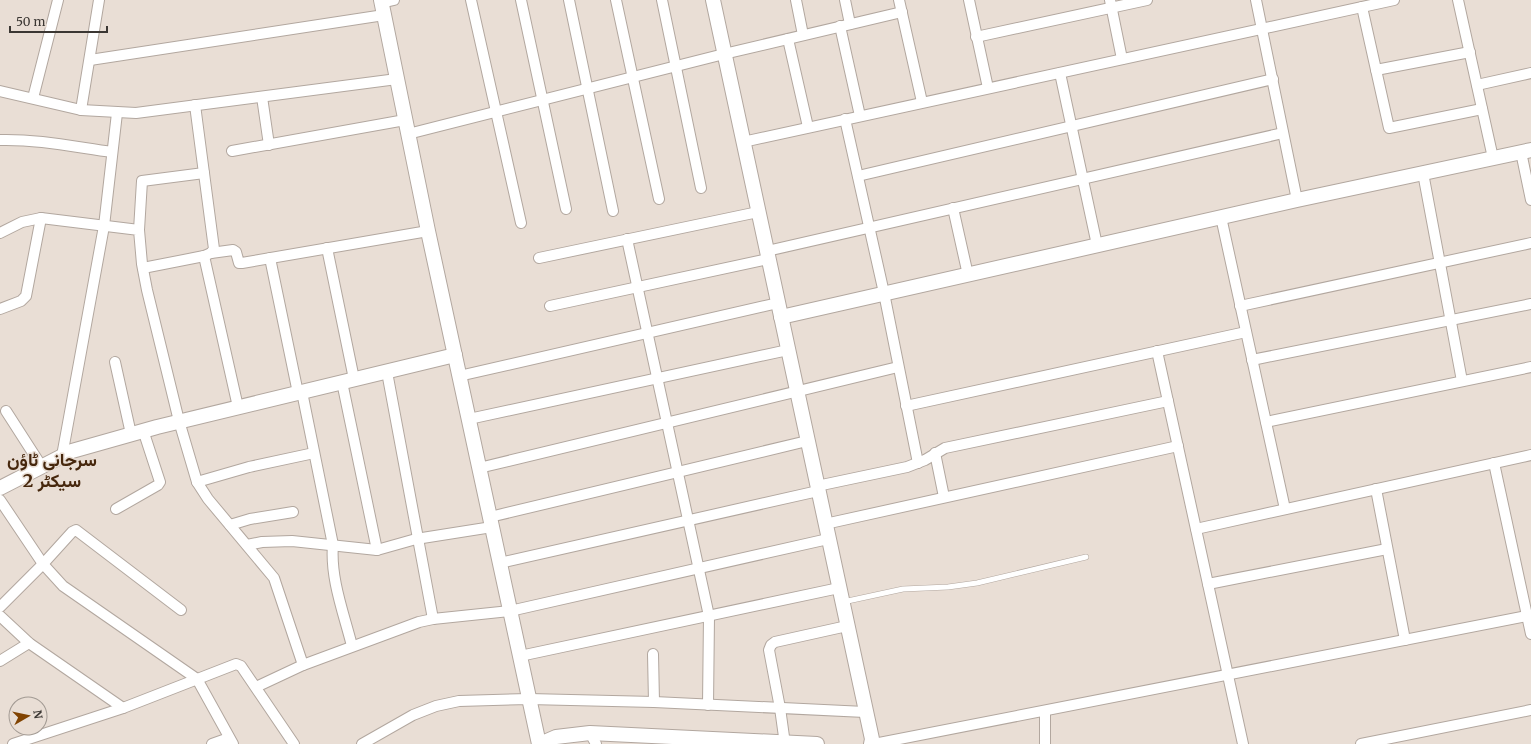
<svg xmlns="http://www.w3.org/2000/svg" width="1531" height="744" font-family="Merriweather,Vazirmatn,serif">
	<rect width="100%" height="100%" fill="#e9ded5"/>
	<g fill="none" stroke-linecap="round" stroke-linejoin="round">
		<g stroke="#b2a79f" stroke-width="6">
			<polyline id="lane" points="843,602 903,589 948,587 977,583 1086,557"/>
		</g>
		<g stroke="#b2a79f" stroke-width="12">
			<g id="street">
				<polyline points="471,0 521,223"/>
				<polyline points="521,0 566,209"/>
				<polyline points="569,0 613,211"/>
				<polyline points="616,0 659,199"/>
				<polyline points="662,0 701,188"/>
				<polyline points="796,0 803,35"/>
				<polyline points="845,0 850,24"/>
				<polyline points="899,0 922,102"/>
				<polyline points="969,0 988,88"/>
				<polyline points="1110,0 1122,59"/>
				<polyline points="1256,0 1297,200"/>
				<polyline points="1458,0 1493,158"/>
				<polyline points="381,3 394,0"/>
				<polyline points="1362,7 1389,128 1482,109"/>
				<polyline points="840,26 860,116"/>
				<polyline points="976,37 1147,0"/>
				<polyline points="788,39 808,127"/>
				<polyline points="90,60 384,15"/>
				<polyline points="1376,70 1470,52"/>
				<polyline points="1060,73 1097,245"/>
				<polyline points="1477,85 1531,73"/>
				<polyline points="0,91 81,110 136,113 397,79"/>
				<polyline points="262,97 269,145"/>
				<polyline points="33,98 58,0"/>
				<polyline points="81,110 99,0"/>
				<polyline points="845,119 884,293 918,463"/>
				<polyline points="408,134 724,54 902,12"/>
				<path d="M0,140C37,139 75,147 112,152"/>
				<polyline points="743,142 1394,0"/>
				<polyline points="232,151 405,120"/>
				<polyline points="1521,152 1531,200"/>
				<polyline points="1423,173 1462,381"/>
				<polyline points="858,176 1273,79"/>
				<polyline points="953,208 968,275"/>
				<polyline points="1221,217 1285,509"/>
				<polyline points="139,230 142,181 204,173"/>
				<polyline points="0,233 22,222 41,218 139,230 142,264 147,290 179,421 197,482 208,499 274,578 303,665"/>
				<polyline points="627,239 709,616 708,705"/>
				<polyline points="327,248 354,379"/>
				<polyline points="767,251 1283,133"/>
				<polyline points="211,253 233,250 236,252 239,263 242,263 428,231"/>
				<polyline points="204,256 238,407"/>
				<polyline points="270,258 298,393"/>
				<polyline points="539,258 758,212"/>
				<polyline points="143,268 204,256 211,253 214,249 195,105"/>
				<polyline points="550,306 768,259"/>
				<polyline points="1240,306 1531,243"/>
				<polyline points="0,309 21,301 26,296 41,218"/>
				<polyline points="1157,351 1243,744"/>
				<polyline points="1252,360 1531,304"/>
				<polyline points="115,362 131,434"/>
				<polyline points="387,372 433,619"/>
				<polyline points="459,376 778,303"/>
				<polyline points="342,382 377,550"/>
				<path d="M302,392L333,545C330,578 344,614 352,646"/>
				<polyline points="906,406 1246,332"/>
				<polyline points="6,411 42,467"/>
				<polyline points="469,419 788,350"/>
				<polyline points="1266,422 1531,367"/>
				<polyline points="935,453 944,497"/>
				<polyline points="62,456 104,226 117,113"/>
				<polyline points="1494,463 1531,634"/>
				<polyline points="479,468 898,367"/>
				<polyline points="197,482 249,467 314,453"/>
				<polyline points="817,486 907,467 925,460 945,448 1168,401"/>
				<polyline points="1376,489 1405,640"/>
				<polyline points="0,500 43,564 63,586 197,679 233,744"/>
				<polyline points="116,509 158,485 160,482 143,430"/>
				<polyline points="490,517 807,441"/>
				<polyline points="825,524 1178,446"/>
				<polyline points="230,525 250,519 293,512"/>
				<polyline points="1196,529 1531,455"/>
				<polyline points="247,545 262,542 292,541 377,550 416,539 492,527"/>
				<polyline points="500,563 818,491"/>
				<polyline points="1208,584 1387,549"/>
				<polyline points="0,607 43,564 72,532 76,530 181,610"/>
				<polyline points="0,616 29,643 123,708"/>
				<polyline points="653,654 654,702"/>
				<polyline points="520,656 839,588"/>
				<polyline points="0,661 29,643"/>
				<polyline points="256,687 303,665 419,622 433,619 510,611 828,539"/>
				<polyline points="1045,711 1045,744"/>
				<polyline points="590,733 596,744"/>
				<polyline points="13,744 123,708 236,664 241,666 294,744"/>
				<polyline points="212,744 229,738"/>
				<polyline points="362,744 413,715 436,706 459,701 529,699 654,702 865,712"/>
				<polyline points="785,744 780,708 769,650 771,645 775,642 847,626"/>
				<polyline points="874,744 1527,616"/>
				<polyline points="1361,744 1531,710"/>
			</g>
		</g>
		<g stroke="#b2a79f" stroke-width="16">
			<g id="secondary">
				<polyline points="381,0 428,231 539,744"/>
				<polyline points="713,0 872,739 871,744"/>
				<polyline points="781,317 1297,200 1531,150"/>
				<polyline points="0,488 72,451 157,427 455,355"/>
				<polyline points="540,744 556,737 590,733 817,744"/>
			</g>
		</g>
		<use href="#lane" stroke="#fff" stroke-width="5"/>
		<use href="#street" stroke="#fff" stroke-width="10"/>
		<use href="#secondary" stroke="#fff" stroke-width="14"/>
	</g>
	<g text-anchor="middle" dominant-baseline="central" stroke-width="3" stroke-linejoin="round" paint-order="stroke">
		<g font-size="18" font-weight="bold" fill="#46270d" stroke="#e9ded5">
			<text x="52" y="459">سرجانی ٹاؤن<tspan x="52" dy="21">سیکٹر 2</tspan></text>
		</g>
	</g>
	<g transform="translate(28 716) rotate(81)"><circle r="19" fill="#e9ded5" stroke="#a39b94"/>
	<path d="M0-3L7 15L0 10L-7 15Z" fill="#814301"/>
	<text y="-6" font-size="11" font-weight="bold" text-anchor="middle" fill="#3b3733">N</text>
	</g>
	<path d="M10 26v6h97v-6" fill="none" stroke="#3b3733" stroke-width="2"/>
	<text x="16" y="26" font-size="12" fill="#3b3733" stroke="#e9ded5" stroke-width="3" paint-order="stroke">50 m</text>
</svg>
